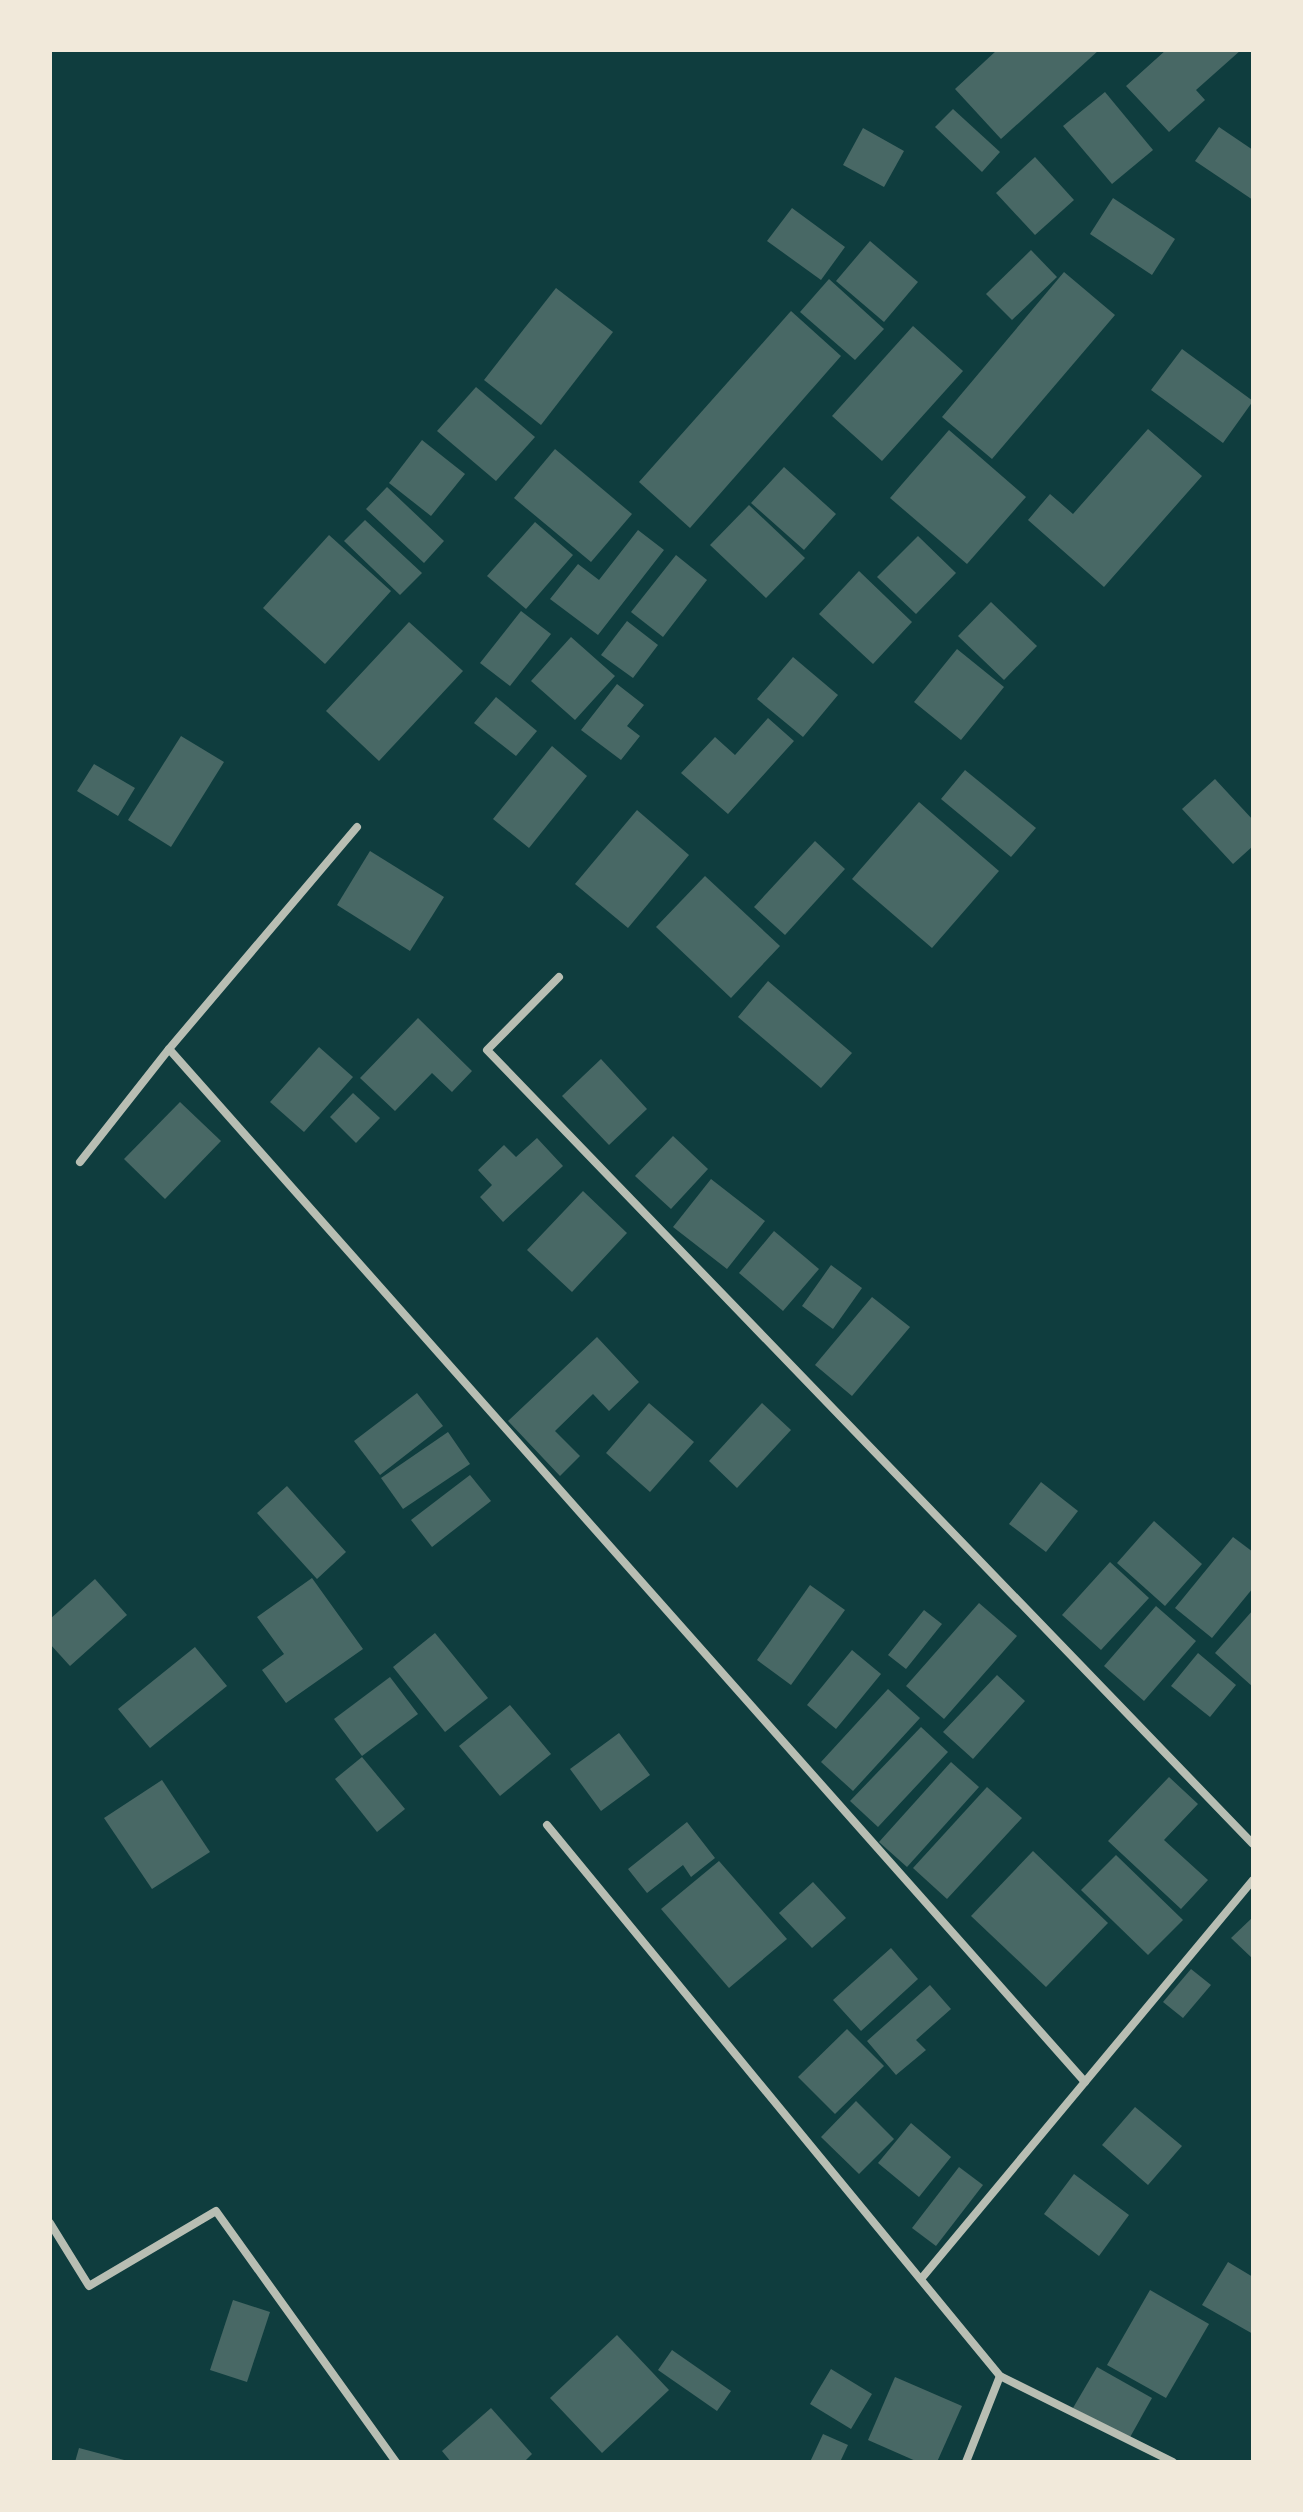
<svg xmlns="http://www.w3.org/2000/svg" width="1303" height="2512" font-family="'Noto Sans',sans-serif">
	<rect width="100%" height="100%" fill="#0f3d3e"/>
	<g fill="#486865">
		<polygon points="997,50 1099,50 1001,139 955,89"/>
		<polygon points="1166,50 1241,50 1196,90 1205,100 1169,132 1126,86"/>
		<polygon points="1105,92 1153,150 1112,184 1063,126"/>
		<polygon points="953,109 1000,152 982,172 935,127"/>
		<polygon points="1219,127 1253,150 1253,200 1195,161"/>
		<polygon points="863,128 904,151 884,187 843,165"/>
		<polygon points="1035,157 1074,200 1035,235 996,193"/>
		<polygon points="1113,198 1175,239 1152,275 1090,234"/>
		<polygon points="792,208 845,247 821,280 767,241"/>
		<polygon points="870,241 918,282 884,322 836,281"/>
		<polygon points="1031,250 1057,277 1012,320 986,294"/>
		<polygon points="1064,272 1115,315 992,459 942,417"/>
		<polygon points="829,279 884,329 855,360 800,312"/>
		<polygon points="556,288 613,332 541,425 484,380"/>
		<polygon points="791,311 841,356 690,528 639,482"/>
		<polygon points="913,326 963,371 882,461 832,416"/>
		<polygon points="1182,349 1253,401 1223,443 1151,390"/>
		<polygon points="476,387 535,437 496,481 437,431"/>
		<polygon points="1148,429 1202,476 1104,587 1028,520 1050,494 1073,514"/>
		<polygon points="949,430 1026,497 967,564 890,498"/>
		<polygon points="422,440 465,474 431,516 389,483"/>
		<polygon points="555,449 632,514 591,562 514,498"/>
		<polygon points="784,467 836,514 804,550 751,503"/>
		<polygon points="387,487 444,541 424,563 366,509"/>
		<polygon points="749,505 805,558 766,598 710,545"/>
		<polygon points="365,520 422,573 400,595 344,541"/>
		<polygon points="535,522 573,555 526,609 487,576"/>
		<polygon points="638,530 664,550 598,635 550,599 578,564 599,580"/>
		<polygon points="329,535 391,591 325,664 263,608"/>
		<polygon points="918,536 956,573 916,614 877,577"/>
		<polygon points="676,555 707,580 663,637 631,612"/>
		<polygon points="859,571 912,622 873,664 819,614"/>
		<polygon points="991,602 1037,646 1004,680 958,636"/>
		<polygon points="521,611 551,634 510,686 480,663"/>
		<polygon points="627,621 658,645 633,678 601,655"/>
		<polygon points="409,622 463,671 379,761 326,711"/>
		<polygon points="571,637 615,676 575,720 531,681"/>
		<polygon points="957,649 1004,687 961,740 914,702"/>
		<polygon points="793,657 838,695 803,737 757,699"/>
		<polygon points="617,684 644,705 627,726 640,736 621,760 581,730"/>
		<polygon points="496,697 537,731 516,756 474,723"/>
		<polygon points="768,718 794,741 728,814 681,773 715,737 735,755"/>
		<polygon points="181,736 224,762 171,847 128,820"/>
		<polygon points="552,746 587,776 529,848 493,819"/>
		<polygon points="94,764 135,788 118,816 77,791"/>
		<polygon points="965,770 1036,828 1011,857 941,799"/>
		<polygon points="1215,779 1253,820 1253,846 1233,864 1182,809"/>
		<polygon points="919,802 999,871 932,948 852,879"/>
		<polygon points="637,810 689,855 628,928 575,884"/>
		<polygon points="815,841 845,869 785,935 754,907"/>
		<polygon points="370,851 444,897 410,951 337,905"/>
		<polygon points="705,876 780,946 731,998 656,927"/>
		<polygon points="768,981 852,1053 821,1088 738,1017"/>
		<polygon points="418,1018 472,1071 452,1092 432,1073 395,1111 360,1078"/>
		<polygon points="319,1047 353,1077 304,1132 270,1102"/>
		<polygon points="601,1059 647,1109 609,1145 562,1096"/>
		<polygon points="353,1093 380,1118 356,1143 330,1117"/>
		<polygon points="180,1102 221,1141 165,1199 124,1159"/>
		<polygon points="673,1136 708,1169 671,1209 635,1176"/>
		<polygon points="537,1138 563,1166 503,1222 480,1197 492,1185 478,1170 504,1145 516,1157"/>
		<polygon points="711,1179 765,1221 727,1269 673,1227"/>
		<polygon points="583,1191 627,1233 572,1292 527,1250"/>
		<polygon points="774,1231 819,1269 783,1311 739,1273"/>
		<polygon points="831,1265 862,1288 833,1329 802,1306"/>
		<polygon points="872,1297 910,1327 852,1396 815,1365"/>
		<polygon points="597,1337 639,1382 609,1411 593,1394 555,1431 580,1456 560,1476 508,1421"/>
		<polygon points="417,1393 443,1426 380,1475 354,1441"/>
		<polygon points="649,1403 694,1442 650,1492 606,1453"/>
		<polygon points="762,1403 791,1430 737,1488 709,1461"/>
		<polygon points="448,1432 470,1464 403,1509 381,1478"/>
		<polygon points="470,1475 491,1501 432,1547 411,1520"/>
		<polygon points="1041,1482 1078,1511 1046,1552 1009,1524"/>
		<polygon points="287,1486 346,1552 317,1579 257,1513"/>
		<polygon points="1154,1521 1202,1564 1165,1606 1117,1563"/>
		<polygon points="1233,1537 1253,1552 1253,1588 1212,1638 1175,1608"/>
		<polygon points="1110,1562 1149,1598 1101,1650 1062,1615"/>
		<polygon points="312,1578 363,1649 286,1703 262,1670 284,1654 257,1617"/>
		<polygon points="95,1579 127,1615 70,1666 50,1644 50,1619"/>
		<polygon points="810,1585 845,1610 791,1685 757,1660"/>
		<polygon points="979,1603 1017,1636 944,1719 906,1686"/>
		<polygon points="1156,1606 1196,1641 1144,1701 1104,1666"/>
		<polygon points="924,1610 942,1624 906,1669 888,1655"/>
		<polygon points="1253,1610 1253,1687 1215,1653"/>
		<polygon points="435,1633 488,1698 445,1732 393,1667"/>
		<polygon points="195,1647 227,1686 150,1748 118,1709"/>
		<polygon points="852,1650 881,1674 836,1729 807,1705"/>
		<polygon points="1198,1653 1236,1685 1210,1717 1171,1686"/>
		<polygon points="997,1675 1025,1701 973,1759 943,1732"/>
		<polygon points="390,1677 418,1714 362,1756 334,1719"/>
		<polygon points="888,1689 920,1718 853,1791 821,1762"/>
		<polygon points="510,1705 551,1754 500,1796 459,1746"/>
		<polygon points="921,1727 948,1752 878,1827 850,1801"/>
		<polygon points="619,1733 650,1775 601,1811 570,1769"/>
		<polygon points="362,1757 405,1809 377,1832 335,1779"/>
		<polygon points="951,1762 979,1787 907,1867 879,1842"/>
		<polygon points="1169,1777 1198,1804 1164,1840 1208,1880 1181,1909 1108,1841"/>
		<polygon points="162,1780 210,1852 152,1889 104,1818"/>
		<polygon points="987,1787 1022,1818 947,1899 913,1868"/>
		<polygon points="687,1822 715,1858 691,1877 683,1865 647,1893 628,1869"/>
		<polygon points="1033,1851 1108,1923 1046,1987 971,1916"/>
		<polygon points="1116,1855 1183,1920 1148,1955 1081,1890"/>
		<polygon points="719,1861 787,1939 729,1988 661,1909"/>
		<polygon points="813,1882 846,1918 812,1948 779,1913"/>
		<polygon points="1253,1917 1253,1959 1231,1938"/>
		<polygon points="891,1948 918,1979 861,2031 833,2000"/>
		<polygon points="1191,1969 1211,1985 1183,2018 1163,2002"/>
		<polygon points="930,1985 951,2009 916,2040 926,2050 896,2075 867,2041"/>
		<polygon points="847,2029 884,2066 835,2114 798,2077"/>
		<polygon points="856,2101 894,2139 859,2174 821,2137"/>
		<polygon points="1135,2107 1182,2146 1148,2185 1102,2145"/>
		<polygon points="911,2123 951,2157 919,2197 878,2163"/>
		<polygon points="959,2167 983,2185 936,2246 912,2228"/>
		<polygon points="1074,2174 1129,2215 1099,2256 1044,2214"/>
		<polygon points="1228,2262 1253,2277 1253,2334 1202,2305"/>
		<polygon points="1150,2290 1209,2324 1166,2398 1107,2365"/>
		<polygon points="233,2300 270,2312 247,2382 210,2370"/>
		<polygon points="617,2335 669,2390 602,2453 550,2398"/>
		<polygon points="672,2350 731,2391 717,2411 658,2370"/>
		<polygon points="1097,2367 1152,2398 1129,2439 1073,2408"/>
		<polygon points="831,2369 872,2394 851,2429 810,2404"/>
		<polygon points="895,2377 962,2406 937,2462 918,2462 868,2440"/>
		<polygon points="491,2408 532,2454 524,2462 451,2462 442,2451"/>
		<polygon points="823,2434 848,2445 840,2462 810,2462"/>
		<polygon points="79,2448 128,2461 127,2462 75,2462"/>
	</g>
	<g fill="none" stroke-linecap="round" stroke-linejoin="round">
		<g stroke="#b8beb3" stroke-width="8">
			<polyline points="559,977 487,1050 1253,1844"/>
			<polyline points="169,1049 1085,2082"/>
			<polyline points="80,1162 169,1049 357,827"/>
			<polyline points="547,1825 1000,2376 1173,2462"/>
			<polyline points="50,2223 89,2286 216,2211 396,2462"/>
			<polyline points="921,2279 1253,1880"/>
			<polyline points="966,2462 1000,2376"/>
		</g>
	</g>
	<rect width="1303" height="2512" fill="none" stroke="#f1e9da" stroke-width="104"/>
</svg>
